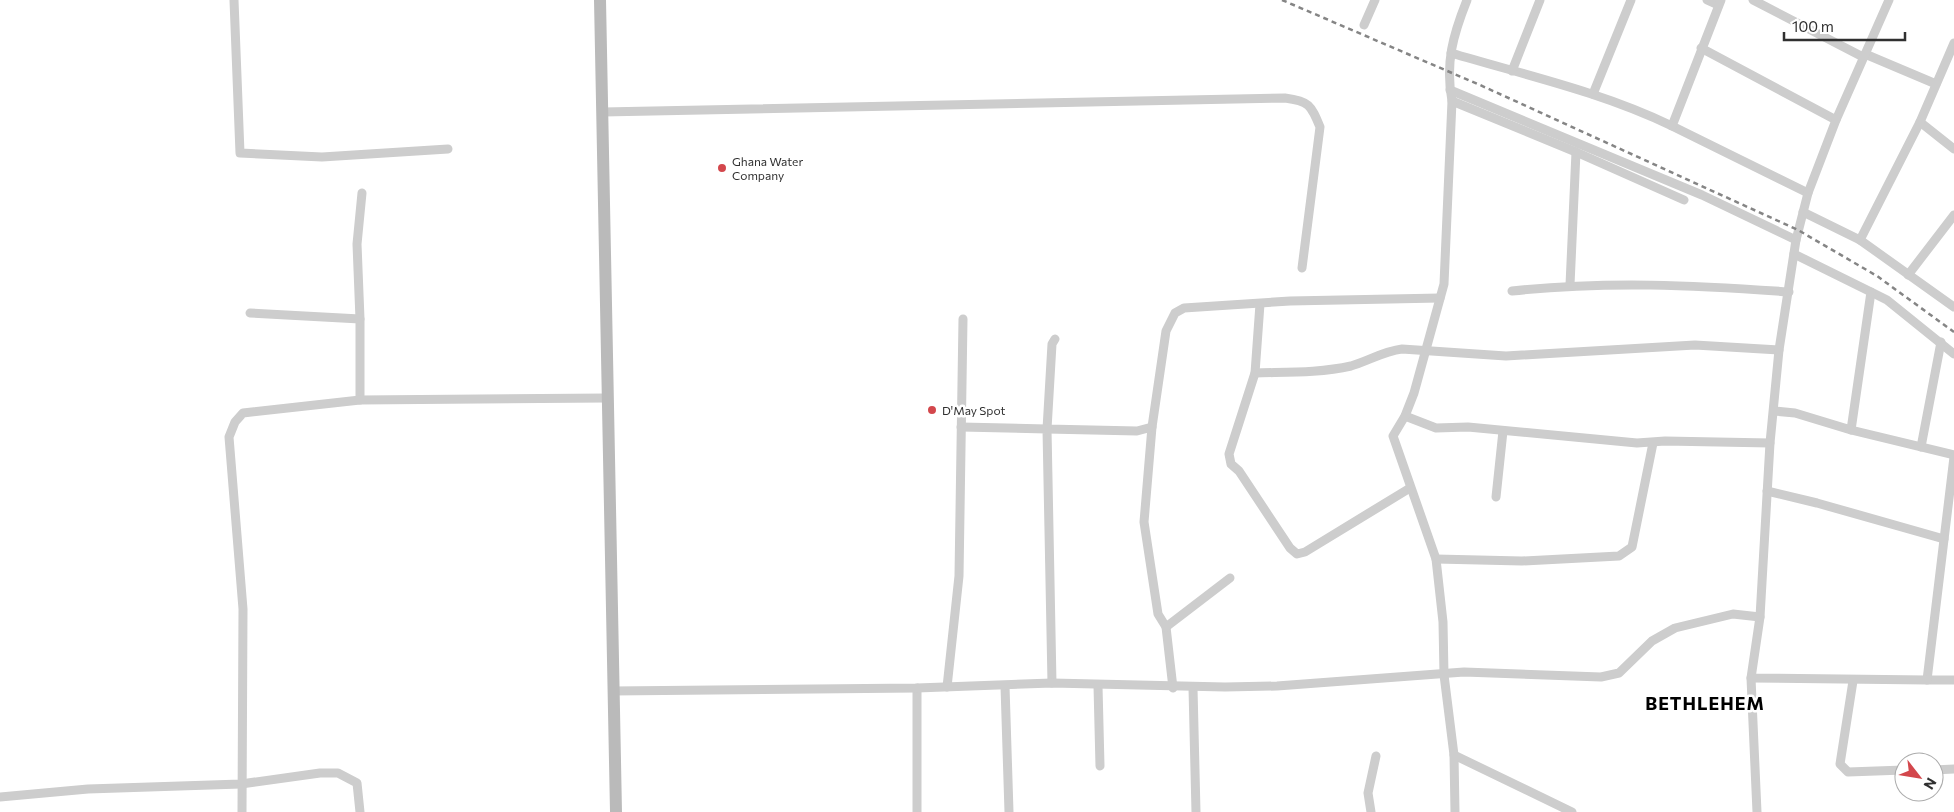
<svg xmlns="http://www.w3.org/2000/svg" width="1954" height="812" font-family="Commissioner,sans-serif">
	<rect width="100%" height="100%" fill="#fff"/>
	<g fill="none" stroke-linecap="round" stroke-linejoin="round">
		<g stroke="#cdcdcd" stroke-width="9">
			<polyline points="234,0 240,153 322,157 448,149"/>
			<polyline points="1707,0 1718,5"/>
			<polyline points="1721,0 1672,126 1808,193"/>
			<polyline points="1753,0 1863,57"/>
			<polyline points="1364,25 1375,0"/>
			<polyline points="1701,48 1836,120"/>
			<path d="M1451,53C1525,75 1602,92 1672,126"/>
			<polyline points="1865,54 1936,84"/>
			<polyline points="1512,71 1540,0"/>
			<polyline points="1450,90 1702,195 1796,240"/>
			<polyline points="1593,94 1631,0"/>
			<polyline points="1452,101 1576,152 1684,200"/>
			<path d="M603,112L1285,98C1309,101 1311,105 1320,127L1302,268"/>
			<polyline points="1920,122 1954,149"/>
			<polyline points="1803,212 1860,240 1954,307"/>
			<polyline points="1860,240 1920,122 1954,43"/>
			<polyline points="1908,275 1954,215"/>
			<polyline points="1570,285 1576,152"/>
			<path d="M1512,291C1607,281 1694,285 1789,292"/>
			<polyline points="1871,292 1887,300 1954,354"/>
			<polyline points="1260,304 1255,373 1229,454 1231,464 1239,471 1290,548 1297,554 1305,552 1410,488"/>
			<polyline points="250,313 360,319"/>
			<polyline points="1055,339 1052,344 1047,429 1137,431 1152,427 1144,522 1158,614 1166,627 1173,688"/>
			<path d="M1255,373C1286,372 1320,373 1351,366C1368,361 1384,351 1402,349L1506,356L1695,345L1779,350"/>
			<polyline points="360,400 360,319 357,244 362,193"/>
			<polyline points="1774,411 1795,413 1851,430 1871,292 1794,254"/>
			<polyline points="1405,416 1436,428 1468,427 1637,443 1665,441 1770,443"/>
			<polyline points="961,427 1047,429 1052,683"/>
			<polyline points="1152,427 1166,331 1175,313 1184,308 1290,301 1440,298"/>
			<polyline points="1851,430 1954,455"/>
			<polyline points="1921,447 1941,342"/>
			<polyline points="1954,457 1927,680 1954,680"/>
			<polyline points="1767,491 1817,503 1944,539"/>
			<polyline points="1496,497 1503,431"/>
			<polyline points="1436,559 1522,561 1619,556 1632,547 1653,443"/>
			<polyline points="1760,617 1751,678 1927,680"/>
			<polyline points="1166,627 1230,578"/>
			<polyline points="1751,678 1757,812"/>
			<polyline points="1853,681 1840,764 1848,772 1904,770"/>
			<polyline points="1005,686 1009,812"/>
			<polyline points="1098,686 1100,766"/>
			<polyline points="947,687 959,576 963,319"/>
			<polyline points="917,688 917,812"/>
			<polyline points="1193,688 1196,812"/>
			<polyline points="613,691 917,688 1052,683 1225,687 1277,686 1464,672 1601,677 1619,673 1652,641 1675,628 1733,614 1760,617 1770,443 1779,350 1796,240 1808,193 1836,120 1889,0"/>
			<polyline points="1454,755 1572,812"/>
			<polyline points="1934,770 1954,769"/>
			<polyline points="0,797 88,789 241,784 320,773 338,773 357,783 360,812"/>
			<polyline points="242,812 243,609 229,437 235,422 243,413 360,400 606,398"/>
			<polyline points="1371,812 1368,793 1376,756"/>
			<path d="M1455,812L1454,755L1444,675L1443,622L1436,559L1393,436L1405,416L1414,393L1444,284L1452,101C1445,63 1453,35 1467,0"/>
		</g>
		<polyline stroke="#bababa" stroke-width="12" points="600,0 616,812"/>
		<polyline stroke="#858585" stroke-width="2.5" stroke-dasharray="5 4" stroke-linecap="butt" points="1282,0 1480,85 1798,230 1877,276 1954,332"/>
	</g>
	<g fill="#d3474c" stroke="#fff" stroke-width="2">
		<circle cx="722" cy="168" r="5"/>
		<circle cx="932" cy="410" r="5"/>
	</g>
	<g text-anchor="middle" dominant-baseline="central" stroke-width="5" stroke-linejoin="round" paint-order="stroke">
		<g font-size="12" fill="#303030" stroke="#fff" text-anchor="start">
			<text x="732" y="161">Ghana Water<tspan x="732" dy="14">Company</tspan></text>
			<text x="942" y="410">D'May Spot</text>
		</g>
		<g font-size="18" font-weight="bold" letter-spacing="1" fill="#000" stroke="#fff">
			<text x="1705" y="703">BETHLEHEM</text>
		</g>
	</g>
	<g transform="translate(1919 777) rotate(121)"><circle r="24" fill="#ffffff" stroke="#acacac"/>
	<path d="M0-4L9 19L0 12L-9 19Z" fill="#d3474c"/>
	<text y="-8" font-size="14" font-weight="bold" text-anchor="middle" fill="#303030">N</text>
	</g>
	<path d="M1784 32v8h121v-8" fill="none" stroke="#303030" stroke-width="2.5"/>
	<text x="1792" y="32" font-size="15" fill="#303030" stroke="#ffffff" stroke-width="4" paint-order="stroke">100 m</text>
</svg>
